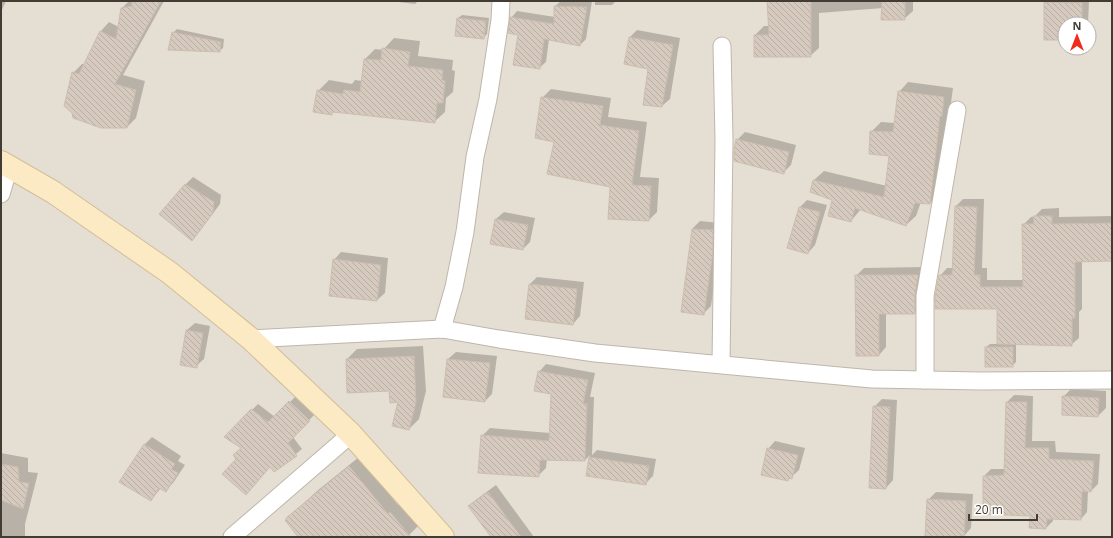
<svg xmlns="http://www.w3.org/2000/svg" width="1113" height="538" font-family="'Open Sans',sans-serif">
	<defs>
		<pattern id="building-back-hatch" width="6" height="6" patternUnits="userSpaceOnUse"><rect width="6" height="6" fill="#d5cabd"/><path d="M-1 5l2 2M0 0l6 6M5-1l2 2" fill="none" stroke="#b8aea3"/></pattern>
	</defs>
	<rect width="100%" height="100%" fill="#f1ece4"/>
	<path fill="#e5ded3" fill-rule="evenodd" d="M1,1H1112V537H1ZM1065,24H1089V48H1065Z"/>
	<g fill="#0003">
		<polygon points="1,1 6,1 1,12"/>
		<polygon points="129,1 164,1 123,75 145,81 136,118 127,127 73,73 82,64 85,64 101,31 109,22 119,27 122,8"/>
		<polygon points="390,1 418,1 415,4"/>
		<polygon points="561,1 592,1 586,39 580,45 549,39 546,62 539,68 519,34 511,18 517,11 555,17 555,6"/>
		<polygon points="595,1 616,1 612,5 595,5"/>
		<polygon points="768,1 913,1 913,11 904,19 883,8 819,13 819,48 810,56 755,35 764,26 770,26"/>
		<polygon points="1045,1 1089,1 1088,24 1065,24 1065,35 1061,39 1045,39"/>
		<polygon points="462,15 489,18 487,34 483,38 458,18"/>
		<polygon points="177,29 224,39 223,48 219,51 173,33"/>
		<polygon points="637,30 680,38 670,99 662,106 649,68 629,38"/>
		<polygon points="394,38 420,41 418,56 453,60 452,70 455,71 453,92 446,98 445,112 434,122 333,111 331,114 318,91 329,80 352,84 355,80 362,81 365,59 375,49 383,50"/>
		<polygon points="908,82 953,88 939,194 930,203 921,202 916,216 906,225 861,209 851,221 833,199 814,180 824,171 887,186 891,155 871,132 881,122 895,123 899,92"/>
		<polygon points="551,89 611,98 608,117 647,122 640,177 659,178 657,212 649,220 611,186 555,141 542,98"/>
		<polygon points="745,132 796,145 791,165 783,173 737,140"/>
		<polygon points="193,177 221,195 220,204 199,232 192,240 186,184"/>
		<polygon points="963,199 984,199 982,268 987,268 987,280 1024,280 1023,225 1031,217 1034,217 1042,209 1059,208 1059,217 1112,216 1112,260 1082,261 1082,309 1079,312 1079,338 1071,345 1016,344 1016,362 1012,366 986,347 990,344 998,344 998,308 940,276 947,268 953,268 956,206"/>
		<polygon points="807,200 827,205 815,245 808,253 789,248 800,207"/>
		<polygon points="504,212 535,218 530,242 523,249 496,219"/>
		<polygon points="700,221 720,223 720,243 711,306 703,314 692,229"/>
		<polygon points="341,252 388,258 385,293 377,300 334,260"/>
		<polygon points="925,267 922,305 915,313 886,313 886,347 879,355 856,276 864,268"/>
		<polygon points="537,277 584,282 580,316 573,324 530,284"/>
		<polygon points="195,323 210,326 204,359 196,366 187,330"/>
		<polygon points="423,346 426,391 419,419 409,429 399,401 390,390 347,359 357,349"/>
		<polygon points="456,352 497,356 492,394 485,401 444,397 448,359"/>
		<polygon points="546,364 595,373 590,397 594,397 592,455 597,450 656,459 653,476 645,484 587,475 590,455 585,460 547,459 546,468 538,476 482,436 490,428 550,433 552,393 539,372"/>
		<polygon points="1071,389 1106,391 1106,408 1098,416 1063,414 1063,397"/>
		<polygon points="1014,395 1033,396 1032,441 1055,441 1056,452 1100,454 1098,484 1091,491 1088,491 1087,512 1081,519 1053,518 1053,521 1046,528 984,476 991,469 1005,469 1007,402"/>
		<polygon points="296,396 315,414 293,437 302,449 275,471 271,466 237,459 242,447 225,437 258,404 275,417"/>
		<polygon points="882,399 897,400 893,480 886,488 874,407"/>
		<polygon points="152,437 181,456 178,461 185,465 173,483 165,491 161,488 151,500 144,445"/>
		<polygon points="775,441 805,448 799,470 788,480 768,449"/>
		<polygon points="1,453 28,458 28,472 38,473 25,524 25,537 1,537"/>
		<polygon points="359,457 398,505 400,503 419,525 407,537 300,537 288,518 317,491"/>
		<polygon points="496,485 534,537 492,537 469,506 477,499"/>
		<polygon points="936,492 973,494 971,528 963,537 927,537 928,500"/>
	</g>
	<g fill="url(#building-back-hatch)" stroke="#cdbeae">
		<polygon points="132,1 161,1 115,84 136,90 127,128 101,128 73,118 72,113 64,106 72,72 79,74 100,31 116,39 121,8 132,6"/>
		<polygon points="767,1 811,1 811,57 754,57 754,35 769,35"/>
		<polygon points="882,1 905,1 905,20 881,20"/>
		<polygon points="1044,2 1082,3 1082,24 1065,24 1065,35 1061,35 1061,40 1044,40"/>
		<polygon points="554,6 587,7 580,46 544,39 540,69 513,65 518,35 508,33 510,17 554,24"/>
		<polygon points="457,18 486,21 484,39 455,36"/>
		<polygon points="172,32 221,42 220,52 168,50"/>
		<polygon points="629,37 673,45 662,107 643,105 648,69 624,64"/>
		<polygon points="382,48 410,52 408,66 443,70 442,80 445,81 443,103 437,103 435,123 343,113 332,112 332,115 313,112 317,90 343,94 344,90 360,92 364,59 381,60"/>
		<polygon points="898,91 944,97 942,116 940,116 930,204 915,203 906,226 855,208 851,222 828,216 832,200 810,192 813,180 884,197 889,156 869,154 870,131 893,132"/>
		<polygon points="541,97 603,106 600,125 639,131 632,185 651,186 649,221 608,219 610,187 547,174 554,142 535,138"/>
		<polygon points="736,139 789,152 784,174 734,161 734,149"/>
		<polygon points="185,184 214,202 213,213 192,241 159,214"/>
		<polygon points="955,206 977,207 974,275 980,275 980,287 1023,287 1022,224 1034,224 1033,216 1052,216 1052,224 1112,223 1112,261 1075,262 1075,318 1072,318 1072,346 997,344 997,309 935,309 935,297 939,275 952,275"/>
		<polygon points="799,207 820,212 808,254 787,248"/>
		<polygon points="495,219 528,225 523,250 490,244"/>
		<polygon points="692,229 713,230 713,251 704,315 681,312"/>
		<polygon points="333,259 381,265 377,301 329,296"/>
		<polygon points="855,275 918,275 915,294 915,314 879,314 879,356 856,356"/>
		<polygon points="529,284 577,289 573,325 525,319"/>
		<polygon points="186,330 203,333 197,368 180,365"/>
		<rect x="985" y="347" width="28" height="20"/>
		<polygon points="414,356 416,402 409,430 392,426 398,402 390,403 389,391 347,393 346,359"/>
		<polygon points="447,359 490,363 485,402 443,397"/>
		<polygon points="538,371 588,380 583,404 587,404 585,461 540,460 539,477 478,473 481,435 549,441 551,394 534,391"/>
		<polygon points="1062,396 1099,398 1098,417 1062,415"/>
		<polygon points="289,401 310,421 288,443 297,456 274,472 270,467 246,495 222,474 236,459 233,455 241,448 224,437 251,409 268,422"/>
		<polygon points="1006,402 1027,402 1025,448 1049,448 1049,459 1094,461 1091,492 1082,491 1081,520 1047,519 1046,529 1029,528 1030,516 983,514 983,476 1004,475"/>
		<polygon points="873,406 890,407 886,489 869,488"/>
		<polygon points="144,444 175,464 171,469 178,473 166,492 159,488 151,501 119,482"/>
		<polygon points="767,448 798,455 792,479 789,478 788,481 761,475"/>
		<polygon points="589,457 649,466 646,485 586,476"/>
		<polygon points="1,464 18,467 19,482 29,483 23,509 1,500"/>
		<polygon points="349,466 388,514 390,512 411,537 298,537 285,520 287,519 286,518"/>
		<polygon points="488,492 521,537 491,537 468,506"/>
		<polygon points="927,499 966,501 964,537 925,537"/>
	</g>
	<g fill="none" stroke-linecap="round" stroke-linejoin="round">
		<g stroke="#bfb6ab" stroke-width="19">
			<g id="street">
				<polyline points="1,194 9,167"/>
				<polyline points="442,329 454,287 465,232 475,157 488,99 500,20 501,1"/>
				<polyline points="251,339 442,329 499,339 595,353 872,379 981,381 1112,380"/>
				<polyline points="721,364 724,140 722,46"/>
				<polyline points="925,380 925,296 957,110"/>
				<polyline points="232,537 351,434"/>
			</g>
		</g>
		<g stroke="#d2be98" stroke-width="24">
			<polyline id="secondary" points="1,162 53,192 170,273 251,339 351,434 443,537"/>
		</g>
		<use href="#street" stroke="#fff" stroke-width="17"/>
		<use href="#secondary" stroke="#fceac4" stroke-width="22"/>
	</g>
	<rect width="1113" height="538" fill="none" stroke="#433c35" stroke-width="4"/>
	<g transform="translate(1077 36)"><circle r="19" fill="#ffffff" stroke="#b4b1ae"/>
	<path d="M0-3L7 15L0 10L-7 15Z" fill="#ef2c1e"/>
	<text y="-6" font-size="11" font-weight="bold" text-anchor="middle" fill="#433c35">N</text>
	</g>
	<path d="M969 514v6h68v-6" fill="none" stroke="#433c35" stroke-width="2"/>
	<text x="975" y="514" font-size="12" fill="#433c35" stroke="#ffffff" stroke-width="3" paint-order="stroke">20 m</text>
</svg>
